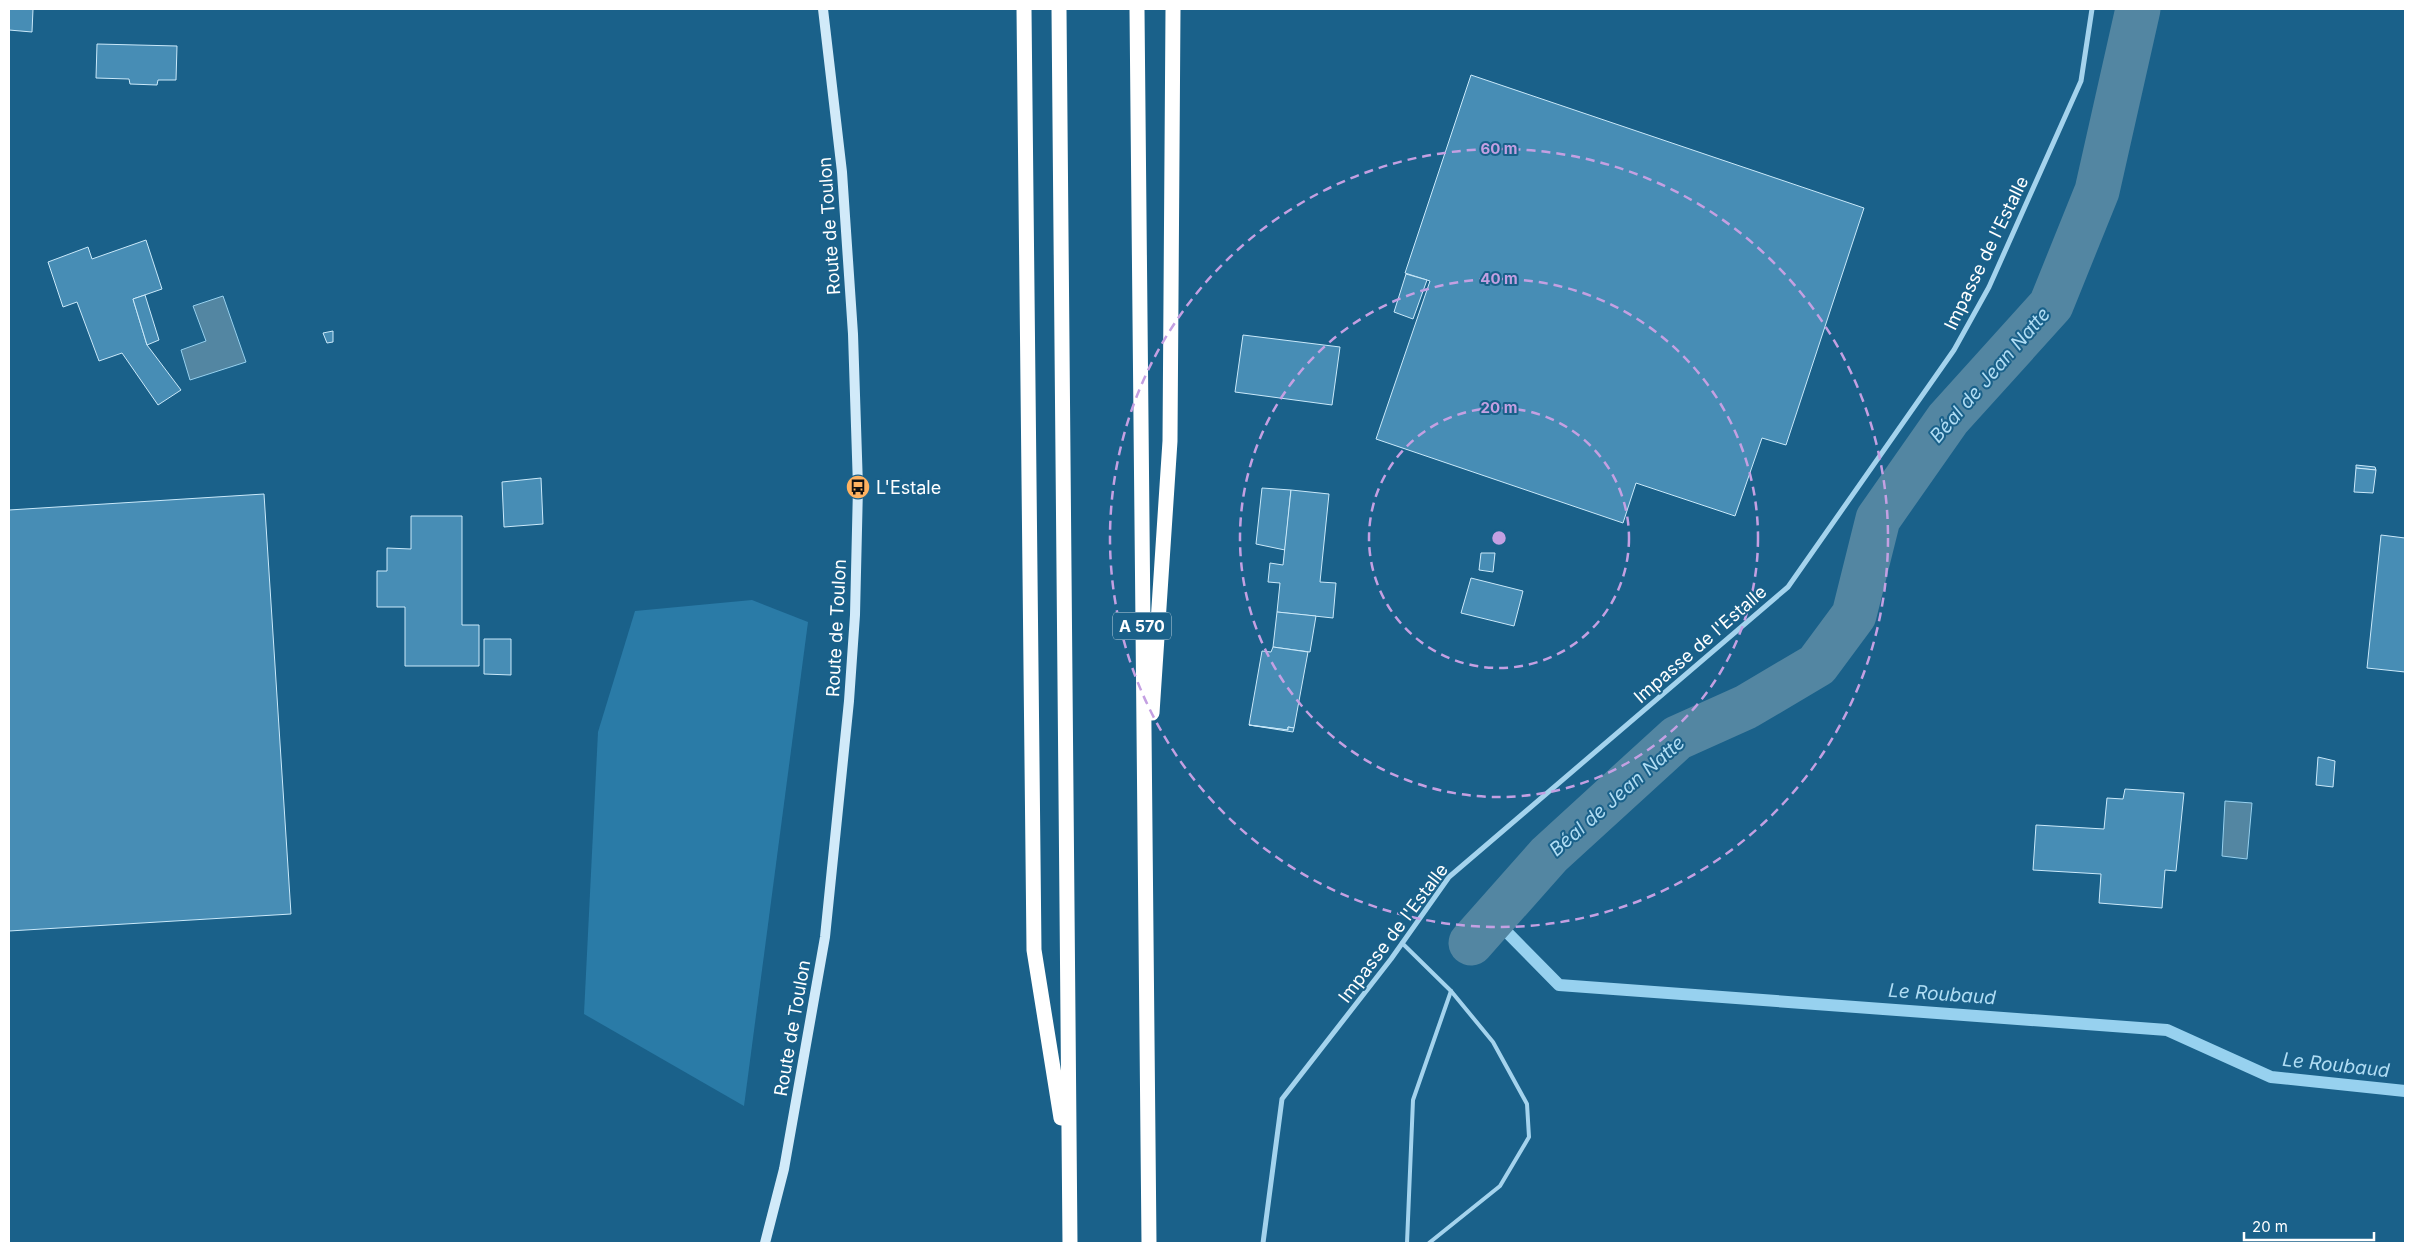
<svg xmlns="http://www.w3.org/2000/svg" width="2414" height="1252" font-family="Inter,sans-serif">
	<rect width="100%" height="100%" fill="#1a618a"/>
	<polygon fill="#2a7ba7" points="752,600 808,622 744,1106 584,1014 598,732 635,611"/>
	<g fill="#5386a2" stroke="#97d1ef">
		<polygon points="223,296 246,362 190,380 181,350 206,341 193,306"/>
		<polygon points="2225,801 2252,803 2247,859 2222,856"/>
	</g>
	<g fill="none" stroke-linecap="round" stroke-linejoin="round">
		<polyline stroke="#97d1ef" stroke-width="12" points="1493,918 1559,985 2167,1030 2271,1077 2405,1091"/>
		<polyline stroke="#5386a2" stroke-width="45" points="1471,943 1549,855 1677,738 1746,707 1817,665 1854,615 1878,519 1948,419 2051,305 2097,191 2138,9"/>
	</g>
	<g fill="#478db5" stroke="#cae9fa">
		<polygon points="9,9 33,9 32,32 9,30"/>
		<polygon points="97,44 177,46 176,80 158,80 157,85 130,84 129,79 96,78"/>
		<polygon points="1471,75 1864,208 1786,445 1762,438 1735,516 1636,483 1623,523 1376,439 1430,281 1405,273"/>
		<polygon points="146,240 162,289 133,299 147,345 181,390 158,405 122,353 99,361 77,302 63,307 48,262 88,247 92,259"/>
		<polygon points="1406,274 1427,280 1413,319 1394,312"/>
		<polygon points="145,295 159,340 147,345 133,299"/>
		<polygon points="333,331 333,342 327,343 323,333"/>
		<polygon points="1243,335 1340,347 1332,405 1235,392"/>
		<polygon points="2356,465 2375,467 2376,470 2356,468"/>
		<polygon points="2356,468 2376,470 2373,493 2354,492"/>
		<polygon points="541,478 543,524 504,527 502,482"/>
		<polygon points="1262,488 1291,490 1285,550 1256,544"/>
		<polygon points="1291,490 1329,494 1320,582 1336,583 1333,618 1277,612 1280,583 1268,582 1270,563 1283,565"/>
		<polygon points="264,494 291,914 9,931 9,510"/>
		<polygon points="411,516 462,516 462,625 479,625 479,666 405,666 405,607 377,607 377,571 387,571 387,548 411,549"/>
		<polygon points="2381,535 2405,538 2405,672 2367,668"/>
		<polygon points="1481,553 1495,553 1493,572 1479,570"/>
		<polygon points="1471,578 1523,591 1514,626 1461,613"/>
		<polygon points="1277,612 1316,616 1310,652 1273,647"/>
		<polygon points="484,639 511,639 511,675 484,674"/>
		<polygon points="1273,647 1308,652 1294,728 1288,727 1288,730 1249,725 1262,651 1271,652"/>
		<polygon points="1249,725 1288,730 1288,727 1294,728 1293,732"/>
		<polygon points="2318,757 2335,761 2333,787 2316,785"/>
		<polygon points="2125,789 2184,793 2176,871 2165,870 2162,908 2099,903 2101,874 2033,870 2036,825 2104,829 2107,798 2123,799"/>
	</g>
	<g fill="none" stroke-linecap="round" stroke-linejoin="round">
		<g stroke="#a4d3ed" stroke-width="4">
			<polyline points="1402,943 1451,991 1493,1042 1527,1104 1529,1137 1500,1186 1429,1243"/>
			<polyline points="1407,1243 1413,1100 1451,991"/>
		</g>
		<polyline stroke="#a4d3ed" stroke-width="5" points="1263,1243 1282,1099 1391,959 1449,877 1788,587 1954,350 1989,287 2081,81 2092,9"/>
		<polyline stroke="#d1eaf9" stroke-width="10" points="765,1243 784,1169 825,937 849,701 855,615 858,487 853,334 842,172 823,9"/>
		<g stroke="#fff" stroke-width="15">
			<polyline points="1024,9 1034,950 1061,1118"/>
			<polyline points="1059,9 1070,1243"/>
			<polyline points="1137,9 1149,1243"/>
			<polyline points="1152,713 1170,441 1173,9"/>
		</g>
	</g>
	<g fill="none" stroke="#c4a0e2" stroke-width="2.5" stroke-dasharray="9 6">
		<circle cx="1499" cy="538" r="130"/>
		<circle cx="1499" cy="538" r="259"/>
		<circle cx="1499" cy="538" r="389"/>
	</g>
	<defs>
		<g id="bus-disc" transform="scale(1.25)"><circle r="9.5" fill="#ffb260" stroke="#1a618a"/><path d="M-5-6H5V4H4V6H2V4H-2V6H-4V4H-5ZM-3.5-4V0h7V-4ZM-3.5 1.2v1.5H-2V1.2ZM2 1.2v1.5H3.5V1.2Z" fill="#111"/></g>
	</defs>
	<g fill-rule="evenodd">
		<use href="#bus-disc" x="858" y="487"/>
	</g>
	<g text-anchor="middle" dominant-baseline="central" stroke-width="4" stroke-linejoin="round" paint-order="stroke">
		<rect fill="#1a618a" stroke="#bad0dc" stroke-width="1" x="1113" y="612.5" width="58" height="27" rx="4"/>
		<g font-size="16" font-weight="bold" fill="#fff">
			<text x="1142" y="626">A 570</text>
		</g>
		<g font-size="18" fill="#fff" stroke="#1a618a">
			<text transform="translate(829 226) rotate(-94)">Route de Toulon</text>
			<text transform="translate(1986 253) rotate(-64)">Impasse de l'Estalle</text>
			<text transform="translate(836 628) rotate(-87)">Route de Toulon</text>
			<text transform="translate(1700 644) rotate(-41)">Impasse de l'Estalle</text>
			<text transform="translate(1393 933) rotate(-53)">Impasse de l'Estalle</text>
			<text transform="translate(792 1028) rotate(-80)">Route de Toulon</text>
		</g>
		<g font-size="18" fill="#fff" stroke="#1a618a" text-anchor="start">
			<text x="876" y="487">L'Estale</text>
		</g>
		<g font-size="19" font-style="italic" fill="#b0ddf4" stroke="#1a618a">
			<text transform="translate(1990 375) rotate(-49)">Béal de Jean Natte</text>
			<text transform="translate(1617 796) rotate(-41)">Béal de Jean Natte</text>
			<text transform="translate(1942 994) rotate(4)">Le Roubaud</text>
			<text transform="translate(2336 1065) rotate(6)">Le Roubaud</text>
		</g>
	</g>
	<circle cx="1499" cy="538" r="8" fill="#c4a0e2" stroke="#1a618a" stroke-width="2.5"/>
	<g font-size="15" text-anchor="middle" font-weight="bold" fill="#c4a0e2" stroke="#1a618a" stroke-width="4" stroke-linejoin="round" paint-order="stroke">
		<text x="1499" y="154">60 m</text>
		<text x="1499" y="284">40 m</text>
		<text x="1499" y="413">20 m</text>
	</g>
	<rect width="2414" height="1252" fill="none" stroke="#ffffff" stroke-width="20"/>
	<path d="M2244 1232v8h130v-8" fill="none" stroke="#ffffff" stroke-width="2.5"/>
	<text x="2252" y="1232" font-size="15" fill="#ffffff" stroke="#1a618a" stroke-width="4" paint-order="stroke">20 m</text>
</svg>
